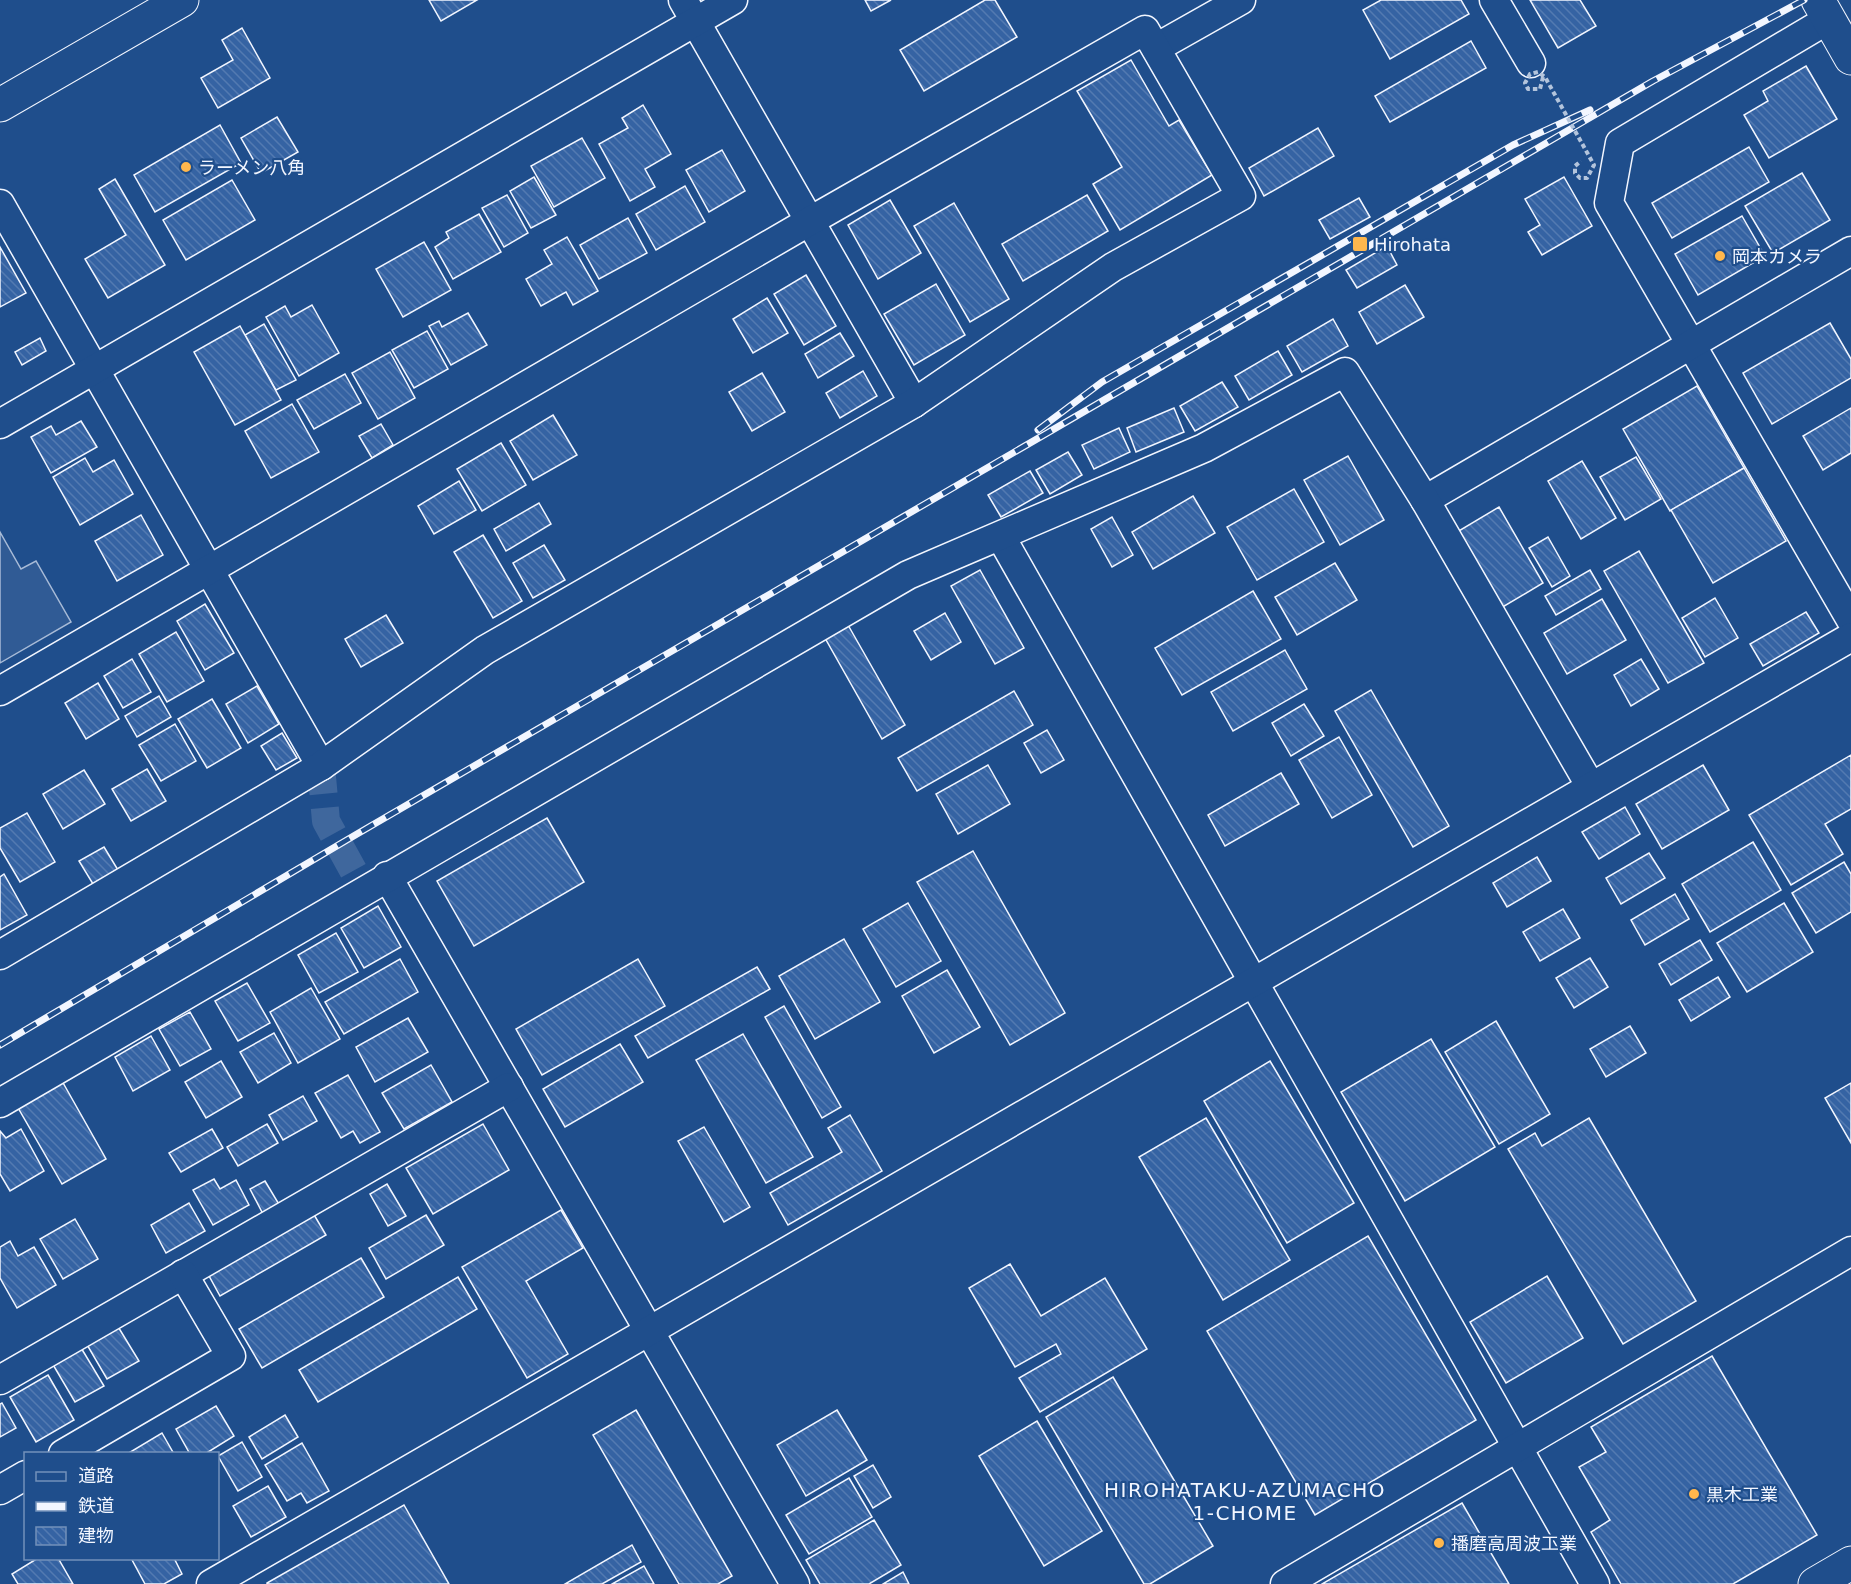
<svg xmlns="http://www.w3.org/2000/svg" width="1851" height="1584" font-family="'DejaVu Sans','Noto Sans JP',sans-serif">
	<defs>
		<pattern id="building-back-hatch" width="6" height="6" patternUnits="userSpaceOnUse" patternTransform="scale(1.5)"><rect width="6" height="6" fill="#3563a3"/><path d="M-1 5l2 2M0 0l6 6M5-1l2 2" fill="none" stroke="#537ab1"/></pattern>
	</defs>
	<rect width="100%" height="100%" fill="#1f4e8c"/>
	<polygon fill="#305b95" stroke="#a8bbd7" stroke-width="1.5" points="0,532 21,569 36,561 71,622 0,663"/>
	<g fill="url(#building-back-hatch)" stroke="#f2f6ff" stroke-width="1.5">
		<polygon points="429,0 477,0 441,21"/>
		<polygon points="865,0 891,0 871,11"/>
		<polygon points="985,0 995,0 1017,37 924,91 900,50"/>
		<polygon points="1381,0 1461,0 1469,14 1390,59 1363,10"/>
		<polygon points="1530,0 1580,0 1596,26 1558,48"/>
		<polygon points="242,28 270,78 218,108 201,78 233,60 222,40"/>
		<polygon points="1471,41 1486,68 1390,122 1375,96"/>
		<polygon points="1131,60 1169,126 1179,120 1212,175 1120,230 1093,184 1122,167 1077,91"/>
		<polygon points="1806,66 1837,119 1769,158 1744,115 1768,101 1763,91"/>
		<polygon points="643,105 671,154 645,169 655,187 630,201 599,144 628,128 622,118"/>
		<polygon points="277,117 298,152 261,173 241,138"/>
		<polygon points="220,125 241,163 155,212 134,175"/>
		<polygon points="1318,128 1334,156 1264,196 1249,168"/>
		<polygon points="582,138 605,178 554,207 531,166"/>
		<polygon points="1749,147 1769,182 1672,238 1652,203"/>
		<polygon points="722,150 745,191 709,212 686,170"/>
		<polygon points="1802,173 1830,220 1773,253 1745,206"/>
		<polygon points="534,177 556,215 531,228 510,191"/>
		<polygon points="1564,177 1592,226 1542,255 1528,232 1540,225 1525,199"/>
		<polygon points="115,179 165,265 108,298 85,259 126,235 99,189"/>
		<polygon points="232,180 255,220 186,260 163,220"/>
		<polygon points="685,186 705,222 656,250 636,214"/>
		<polygon points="507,195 528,233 504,247 482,208"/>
		<polygon points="1087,195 1108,231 1023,281 1002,244"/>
		<polygon points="1359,198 1370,217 1330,239 1319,220"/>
		<polygon points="890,200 921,253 878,279 848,225"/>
		<polygon points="954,203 1009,299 970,322 914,226"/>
		<polygon points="479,214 501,252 453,279 435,247 449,238 446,232"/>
		<polygon points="1742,216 1765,256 1698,295 1675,254"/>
		<polygon points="628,218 647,253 599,279 580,245"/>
		<polygon points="567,237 598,291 573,305 566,292 541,306 526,279 552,264 544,250"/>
		<polygon points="424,242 451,290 403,317 376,269"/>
		<polygon points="1387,246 1397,265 1357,288 1346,270"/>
		<polygon points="0,247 26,293 0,307"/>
		<polygon points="806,275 836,326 804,345 774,294"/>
		<polygon points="936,284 965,335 914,365 884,314"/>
		<polygon points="1405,285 1424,317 1377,344 1359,312"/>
		<polygon points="767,298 788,333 753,353 733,319"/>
		<polygon points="312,305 339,353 299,376 266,317 285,306 291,317"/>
		<polygon points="468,313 487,345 451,365 429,326 439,321 442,327"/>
		<polygon points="1333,319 1348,346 1302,372 1287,346"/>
		<polygon points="1830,323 1851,359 1851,378 1772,424 1743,373"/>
		<polygon points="264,324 296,380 276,390 245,335"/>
		<polygon points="240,326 281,400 235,425 194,352"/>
		<polygon points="427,331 448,369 414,388 392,350"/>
		<polygon points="840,333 854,356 818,378 805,354"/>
		<polygon points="40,338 46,351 22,365 15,352"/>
		<polygon points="1278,351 1292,375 1249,400 1235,376"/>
		<polygon points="390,352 415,398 378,419 352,373"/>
		<polygon points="863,371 877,396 840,418 826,393"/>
		<polygon points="762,373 785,412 752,431 729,392"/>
		<polygon points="345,374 361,403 314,429 297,400"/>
		<polygon points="1222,382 1238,407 1195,431 1180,406"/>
		<polygon points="1697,386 1744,468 1670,511 1623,429"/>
		<polygon points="292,404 319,452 271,478 245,431"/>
		<polygon points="1174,408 1184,432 1136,452 1127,428"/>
		<polygon points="1851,408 1851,453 1823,470 1803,436"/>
		<polygon points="553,415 577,455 533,480 510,441"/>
		<polygon points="81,421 97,447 51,473 31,437 51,426 56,435"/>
		<polygon points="381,424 393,445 372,458 359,436"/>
		<polygon points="1119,428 1130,452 1094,469 1082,445"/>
		<polygon points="501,443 526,485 482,511 457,469"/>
		<polygon points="1068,452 1082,475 1050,494 1036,470"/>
		<polygon points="1348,456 1384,520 1340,545 1304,480"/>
		<polygon points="1636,457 1661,499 1625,520 1600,477"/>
		<polygon points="85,458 93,472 114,460 133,494 80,525 53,477"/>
		<polygon points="1582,461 1616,518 1581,539 1548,481"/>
		<polygon points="1744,468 1786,541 1713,583 1671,510"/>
		<polygon points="1030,471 1043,493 1001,517 988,495"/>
		<polygon points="459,481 476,510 434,534 418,506"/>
		<polygon points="1294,489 1324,542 1257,580 1227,527"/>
		<polygon points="1193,496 1215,533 1153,569 1132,532"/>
		<polygon points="539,503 551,524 506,551 494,529"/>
		<polygon points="1499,507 1543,583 1501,608 1457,532"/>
		<polygon points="141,515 163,555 117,581 95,541"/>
		<polygon points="1112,517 1133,555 1112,567 1091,529"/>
		<polygon points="483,535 522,601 493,618 454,552"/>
		<polygon points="1548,537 1570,576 1552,587 1529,548"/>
		<polygon points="544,545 565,580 533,598 513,563"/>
		<polygon points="1639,551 1704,663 1668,683 1604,571"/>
		<polygon points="1335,563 1357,600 1297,635 1275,597"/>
		<polygon points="980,570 1024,648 995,664 951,586"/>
		<polygon points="1590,570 1601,589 1556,615 1545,596"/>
		<polygon points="1253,591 1281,639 1182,695 1155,648"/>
		<polygon points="1715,598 1738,638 1705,657 1682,618"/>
		<polygon points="1602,599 1626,640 1567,674 1544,633"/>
		<polygon points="205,604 234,653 205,670 177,621"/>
		<polygon points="1806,612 1819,633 1763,666 1750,644"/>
		<polygon points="945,613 961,642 931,660 914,631"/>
		<polygon points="386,615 403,643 361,667 345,639"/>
		<polygon points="848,625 905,725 882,739 825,638"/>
		<polygon points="176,632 204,681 167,702 139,654"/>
		<polygon points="1285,650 1307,689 1233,731 1211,692"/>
		<polygon points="132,659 151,692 123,708 104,676"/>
		<polygon points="1641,659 1659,689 1631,706 1614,675"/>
		<polygon points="98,683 119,719 86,739 65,703"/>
		<polygon points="257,686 279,724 248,743 226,704"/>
		<polygon points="1371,690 1449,826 1413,847 1335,711"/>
		<polygon points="1014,691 1033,725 917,791 898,758"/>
		<polygon points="159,696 171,717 137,737 125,716"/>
		<polygon points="212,699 241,748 207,768 178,719"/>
		<polygon points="1304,704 1324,736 1291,756 1272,723"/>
		<polygon points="175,724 196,761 161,781 139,745"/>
		<polygon points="1047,730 1064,760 1041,773 1024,743"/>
		<polygon points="282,733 297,758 276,770 261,746"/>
		<polygon points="1339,737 1372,795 1332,818 1299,760"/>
		<polygon points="1851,755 1851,809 1825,824 1843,854 1791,885 1749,815"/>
		<polygon points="988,765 1010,804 958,834 936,794"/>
		<polygon points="1703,765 1729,810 1662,849 1636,804"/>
		<polygon points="147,769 166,801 131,821 112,789"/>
		<polygon points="84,770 105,804 63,829 43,794"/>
		<polygon points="1281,773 1299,804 1225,846 1208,815"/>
		<polygon points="1625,807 1640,834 1599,859 1582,832"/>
		<polygon points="27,813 55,862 20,882 0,848 0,828"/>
		<polygon points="547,818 584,882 474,946 437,881"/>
		<polygon points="1753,842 1781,890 1710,932 1682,884"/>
		<polygon points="104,847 118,870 93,884 79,861"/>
		<polygon points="973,851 1065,1013 1010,1045 917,882"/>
		<polygon points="1649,853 1665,878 1621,904 1606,878"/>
		<polygon points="1537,857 1551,881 1507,907 1493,883"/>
		<polygon points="1844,862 1851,874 1851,912 1816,933 1792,893"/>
		<polygon points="4,874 27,915 0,930 0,877"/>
		<polygon points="1675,894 1689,919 1645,945 1631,920"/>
		<polygon points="908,903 941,961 896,987 863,929"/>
		<polygon points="1784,903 1813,952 1747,992 1717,943"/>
		<polygon points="378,906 401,947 364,968 341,928"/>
		<polygon points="1563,909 1580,938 1540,961 1523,932"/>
		<polygon points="336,933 358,972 319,993 298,955"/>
		<polygon points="844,939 880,1002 815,1039 779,976"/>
		<polygon points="1700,940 1712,960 1671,985 1659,964"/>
		<polygon points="1590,958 1608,987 1574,1008 1556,978"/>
		<polygon points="400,959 418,992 344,1034 325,1002"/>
		<polygon points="638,959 665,1006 542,1075 516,1029"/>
		<polygon points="757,967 770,989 648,1058 635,1036"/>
		<polygon points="947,970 980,1027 934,1053 902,996"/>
		<polygon points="1718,977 1730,997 1691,1021 1679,1000"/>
		<polygon points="247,983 270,1023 238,1041 215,1001"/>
		<polygon points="311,988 340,1039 298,1063 270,1012"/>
		<polygon points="784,1006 841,1107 822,1118 765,1017"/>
		<polygon points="190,1012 211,1049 180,1066 159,1029"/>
		<polygon points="408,1018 428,1052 375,1082 356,1047"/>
		<polygon points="1496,1021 1550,1114 1499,1144 1445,1052"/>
		<polygon points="1630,1026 1646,1053 1606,1077 1590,1049"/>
		<polygon points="274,1033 291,1063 258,1083 240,1052"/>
		<polygon points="743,1034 813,1157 766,1183 696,1060"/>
		<polygon points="151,1036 170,1070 133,1091 115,1057"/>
		<polygon points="1431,1039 1495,1147 1405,1201 1341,1092"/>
		<polygon points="620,1044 643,1082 565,1127 543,1089"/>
		<polygon points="221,1061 242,1097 206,1118 185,1082"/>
		<polygon points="1270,1061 1354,1203 1287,1243 1204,1101"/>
		<polygon points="431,1065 452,1102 404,1129 382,1093"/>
		<polygon points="348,1075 380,1132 360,1143 353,1131 341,1138 315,1093"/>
		<polygon points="62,1081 106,1159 62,1184 17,1106"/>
		<polygon points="1851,1083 1851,1143 1825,1098"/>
		<polygon points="303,1096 317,1121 283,1140 269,1115"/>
		<polygon points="850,1115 882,1171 788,1225 770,1193 842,1152 828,1128"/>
		<polygon points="1206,1118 1290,1260 1223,1300 1139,1157"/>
		<polygon points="1589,1118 1696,1301 1623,1344 1508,1149 1535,1133 1542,1146"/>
		<polygon points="267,1124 278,1143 238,1166 227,1147"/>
		<polygon points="483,1124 509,1170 433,1214 406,1168"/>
		<polygon points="704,1127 750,1207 724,1222 678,1141"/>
		<polygon points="21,1129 44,1171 10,1191 0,1174 0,1131 6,1138"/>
		<polygon points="212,1129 223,1148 181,1172 169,1153"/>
		<polygon points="214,1179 220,1189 236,1180 249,1205 213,1225 193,1190"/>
		<polygon points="265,1181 280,1206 264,1216 250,1189"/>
		<polygon points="387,1184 406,1216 388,1226 370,1194"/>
		<polygon points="189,1203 205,1231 166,1253 151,1225"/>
		<polygon points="561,1210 583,1248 526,1281 568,1354 527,1378 462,1267"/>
		<polygon points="313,1213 326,1235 220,1296 208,1274"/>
		<polygon points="426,1215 444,1245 386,1279 369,1248"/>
		<polygon points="75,1219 98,1259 63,1279 40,1239"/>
		<polygon points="1368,1236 1476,1420 1315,1515 1207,1331"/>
		<polygon points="10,1241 18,1256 34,1247 56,1285 17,1308 0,1278 0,1247"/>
		<polygon points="361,1258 384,1297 262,1368 239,1329"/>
		<polygon points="1010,1264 1041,1316 1105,1278 1147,1349 1040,1412 1019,1378 1061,1354 1056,1344 1015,1367 969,1288"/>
		<polygon points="1547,1276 1583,1338 1506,1383 1470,1322"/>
		<polygon points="458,1277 477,1309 318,1402 299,1370"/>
		<polygon points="117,1325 139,1361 107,1379 86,1343"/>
		<polygon points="80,1346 104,1386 75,1402 52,1363"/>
		<polygon points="1712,1356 1817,1535 1733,1584 1621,1584 1591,1532 1610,1520 1579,1467 1606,1452 1591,1427"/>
		<polygon points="48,1375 74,1420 36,1442 10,1397"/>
		<polygon points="1113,1377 1213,1546 1150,1584 1144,1584 1046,1417"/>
		<polygon points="2,1403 16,1428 0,1437 0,1404"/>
		<polygon points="216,1406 234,1436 205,1454 190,1454 176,1429"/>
		<polygon points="636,1410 732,1576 718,1584 679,1584 593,1435"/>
		<polygon points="837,1410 867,1460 806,1496 777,1445"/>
		<polygon points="285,1415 298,1437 262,1459 249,1437"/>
		<polygon points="1037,1421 1102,1531 1044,1566 979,1456"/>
		<polygon points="162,1433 174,1454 127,1454"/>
		<polygon points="242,1442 262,1477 238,1491 218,1456"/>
		<polygon points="302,1443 329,1491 307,1503 301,1493 287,1501 265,1465"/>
		<polygon points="873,1465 891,1497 873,1508 854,1476"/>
		<polygon points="849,1478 872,1517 809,1554 786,1515"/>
		<polygon points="268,1486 286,1517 251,1537 233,1506"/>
		<polygon points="1462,1503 1509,1584 1322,1584"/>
		<polygon points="404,1505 449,1584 267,1584 267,1583"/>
		<polygon points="874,1520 901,1565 869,1584 820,1584 806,1560"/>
		<polygon points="632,1545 641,1562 602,1584 565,1584"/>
		<polygon points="38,1558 58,1558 73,1584 18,1584 12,1574"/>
		<polygon points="131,1558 174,1558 182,1574 164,1584 145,1584"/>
		<polygon points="644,1566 654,1584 612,1584"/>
		<polygon points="903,1572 909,1584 883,1584"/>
	</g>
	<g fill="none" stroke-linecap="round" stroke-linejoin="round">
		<polyline stroke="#3f679d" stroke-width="28" stroke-dasharray="28 14" stroke-linecap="butt" points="321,766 326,821 364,890"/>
		<g stroke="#f2f6ff" stroke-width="31">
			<g id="street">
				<polyline points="683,0 914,403"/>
				<polyline points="1494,0 1531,63"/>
				<polyline points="1829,19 1620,143 1609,203 1851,620"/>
				<polyline points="1156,48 1241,0"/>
				<polyline points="0,204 321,766"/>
				<polyline points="0,424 733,0"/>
				<polyline points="1425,500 1851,251"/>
				<polyline points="1001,537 1595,1584"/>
				<polyline points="0,691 810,221 1145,30 1241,196 1113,267 914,403 485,650 321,766 0,955"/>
				<polyline points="387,876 795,1584"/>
				<polyline points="0,1103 908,575 1204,448 1345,372 1425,500 1591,787"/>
				<polyline points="0,1380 509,1087"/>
				<polyline points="63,1454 231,1356 183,1274"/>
				<polyline points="0,1490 26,1475"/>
				<polyline points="211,1584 1851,637"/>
				<polyline points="1285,1584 1851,1251"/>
			</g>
		</g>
		<g stroke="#f2f6ff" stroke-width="35">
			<g id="secondary">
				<polyline points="1818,0 1851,58"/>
				<polyline points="0,105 182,0"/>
			</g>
		</g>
		<g stroke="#f2f6ff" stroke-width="35">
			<polyline id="highway" points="1815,1584 1851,1563"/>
		</g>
		<use href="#street" stroke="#1f4e8c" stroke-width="28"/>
		<use href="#secondary" stroke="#1f4e8c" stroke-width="33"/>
		<use href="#highway" stroke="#1f4e8c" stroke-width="33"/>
		<g stroke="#f2f6ff" stroke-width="7">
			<g id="rail">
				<polyline points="1038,430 1102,382 1513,145 1590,110"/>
				<polyline points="0,1045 357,834 1653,81 1804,0"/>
			</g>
		</g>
		<use href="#rail" stroke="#1f4e8c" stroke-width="4.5" stroke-dasharray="14" stroke-linecap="butt"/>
		<polyline stroke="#b3c4dc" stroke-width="4" stroke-dasharray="4.5 3" stroke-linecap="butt" points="1543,77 1540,89 1528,89 1525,83 1530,74 1538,72 1545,77 1594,165 1587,178 1580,178 1575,173 1575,166 1581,161"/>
	</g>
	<g fill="#ffb74d" stroke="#1f4e8c" stroke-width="2">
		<circle cx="186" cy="167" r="6"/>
		<rect x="1352" y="236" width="16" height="16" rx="3"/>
		<circle cx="1720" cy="256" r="6"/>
		<circle cx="1694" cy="1494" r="6"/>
		<circle cx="1439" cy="1543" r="6"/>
	</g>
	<g text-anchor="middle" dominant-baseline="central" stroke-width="4.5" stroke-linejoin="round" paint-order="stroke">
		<g font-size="18" fill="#f2f6ff" stroke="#1f4e8c" text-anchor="start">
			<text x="198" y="167">ラーメン八角</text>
			<text x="1374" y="244">Hirohata</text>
			<text x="1732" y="256">岡本カメラ</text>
			<text x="1706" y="1494">黒木工業</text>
			<text x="1451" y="1543">播磨高周波工業</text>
		</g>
		<g font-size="20" letter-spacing="1.5" fill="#f2f6ff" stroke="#1f4e8c">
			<text x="1245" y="1490">HIROHATAKU-AZUMACHO<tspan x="1245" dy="23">1-CHOME</tspan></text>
		</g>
	</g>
	<rect x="24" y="1452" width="195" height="108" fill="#1f4e8c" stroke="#7391ba" stroke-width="1.5"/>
	<rect x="36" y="1472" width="30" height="9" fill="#1f4e8c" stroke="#7391ba" stroke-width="1.5"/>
	<text x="78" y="1482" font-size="18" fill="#f2f6ff">道路</text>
	<rect x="36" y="1502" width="30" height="9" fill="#f2f6ff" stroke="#7391ba" stroke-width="1.5"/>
	<text x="78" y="1512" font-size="18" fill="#f2f6ff">鉄道</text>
	<rect x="36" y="1527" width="30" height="18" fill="url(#building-back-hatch)" stroke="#7391ba" stroke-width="1.5"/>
	<text x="78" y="1542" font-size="18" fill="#f2f6ff">建物</text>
</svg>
